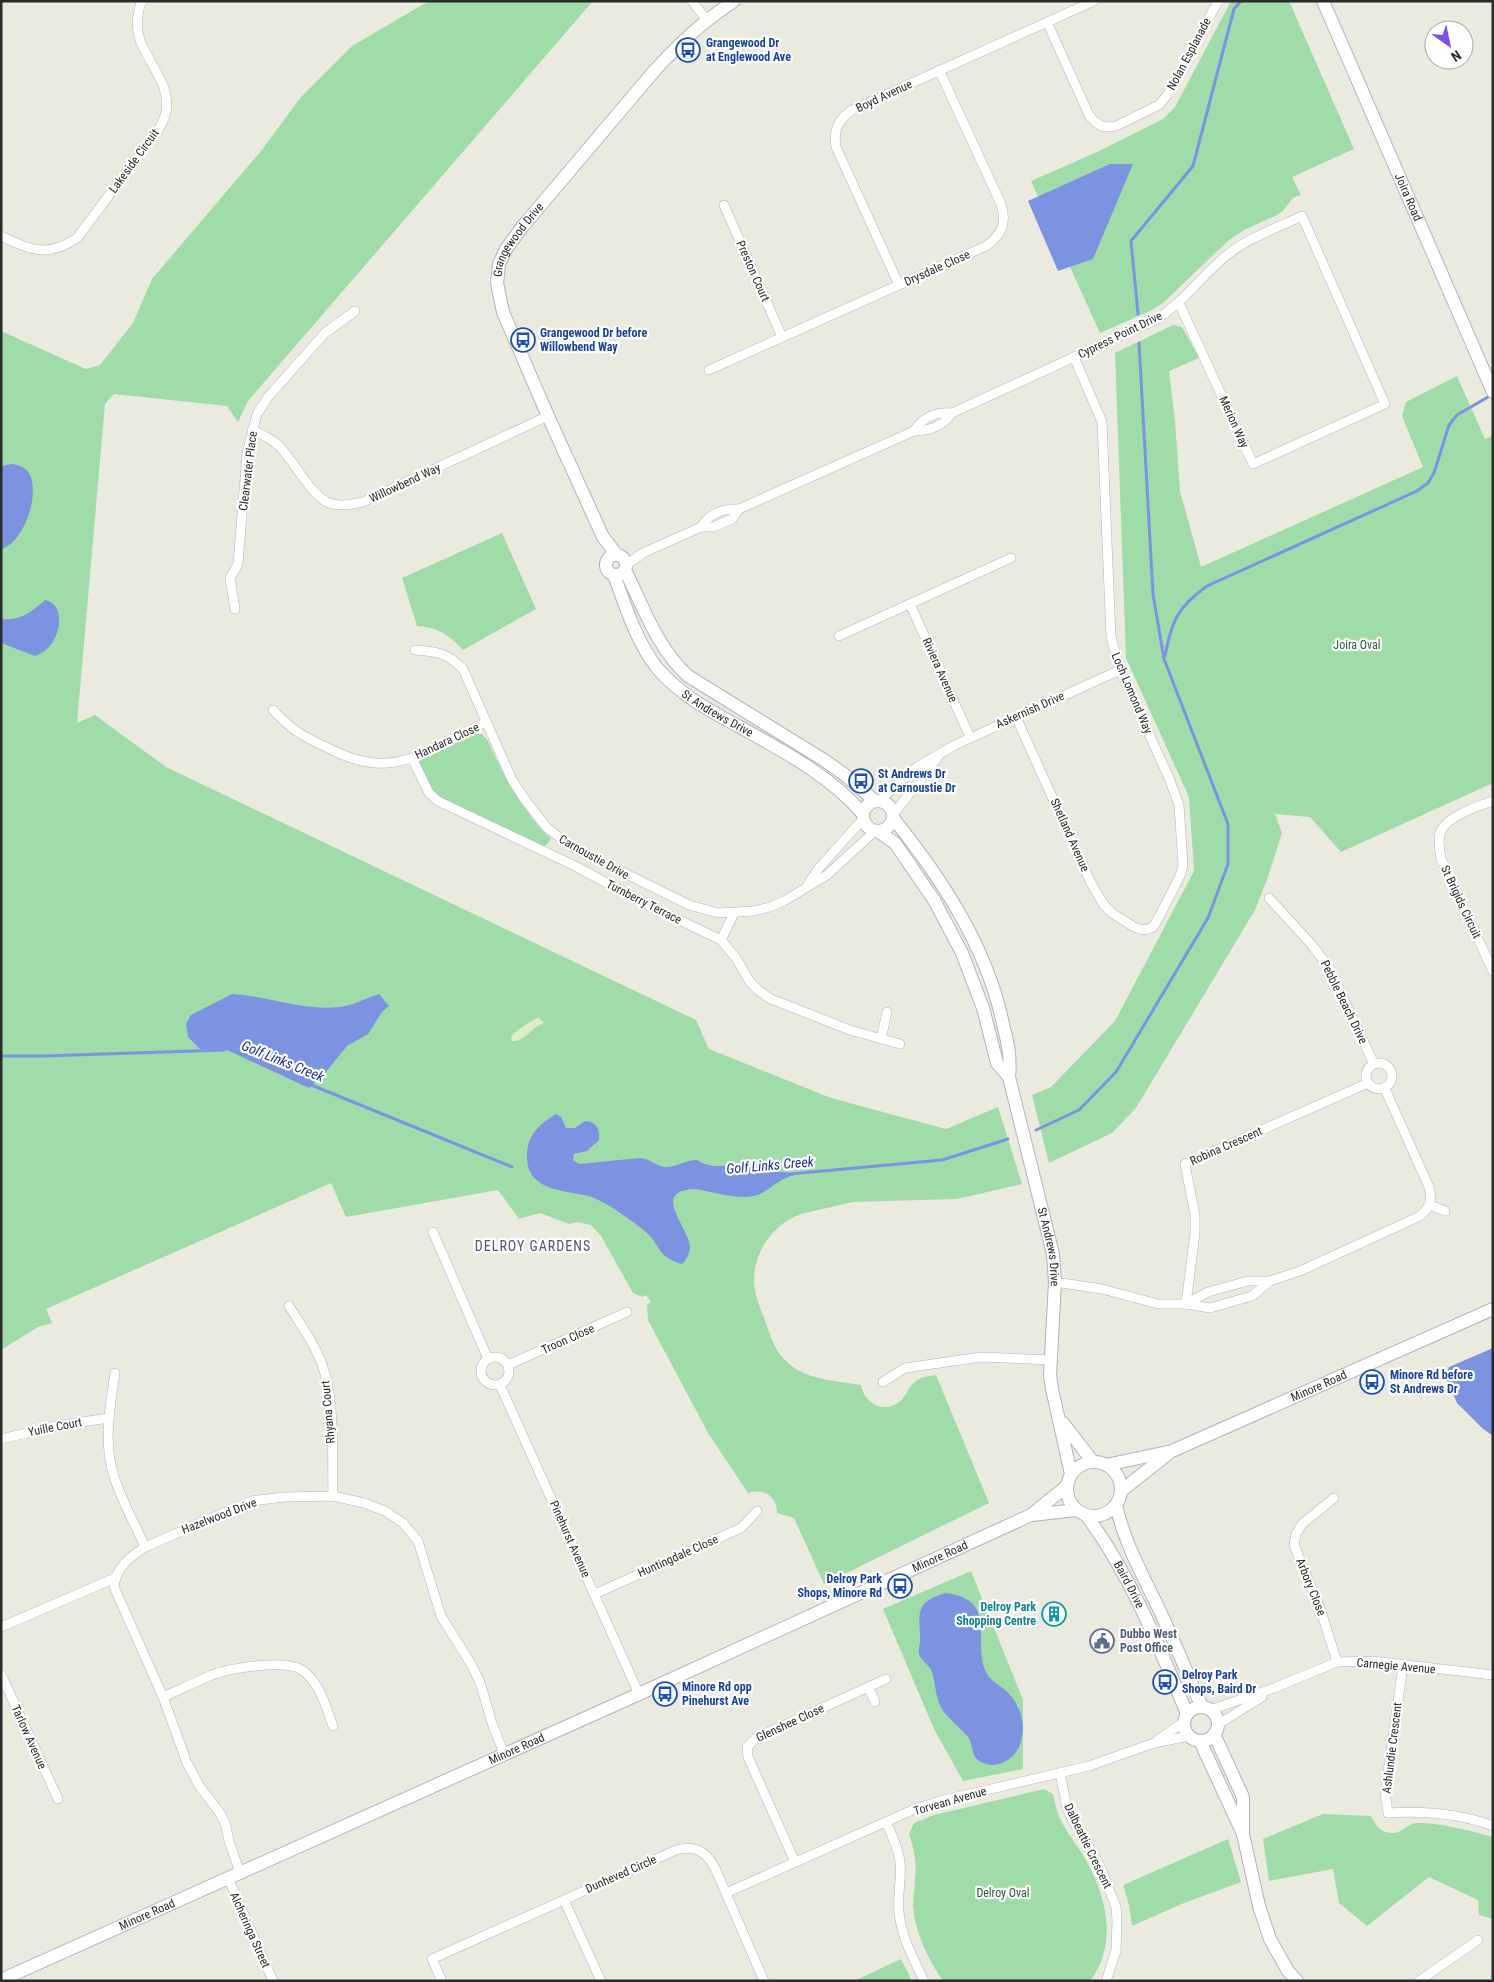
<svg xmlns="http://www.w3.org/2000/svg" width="1494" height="1982" font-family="'Roboto Condensed',sans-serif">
	<rect width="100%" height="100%" fill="#eaebde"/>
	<g fill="#a0dcaa">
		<path d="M429,1H593L248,401L238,422L227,406L114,394L105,404L77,723L95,715L166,767L696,1020L709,1049L831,1098L946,1129L998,1107L1022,1184L957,1199L853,1202L801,1214C773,1224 753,1252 754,1282C755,1297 761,1310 766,1323C771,1338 776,1353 788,1363C807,1380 837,1381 861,1385C864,1403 883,1414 899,1402C907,1396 909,1385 917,1380C922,1377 929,1376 936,1375L989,1503L824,1584L794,1518L777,1513C777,1496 764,1488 748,1493L708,1433L648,1320L647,1305L651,1302L646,1295L642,1297L633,1293L601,1236L591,1225L578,1222L569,1224L540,1213L519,1219L498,1190L346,1217L331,1183L46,1309L52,1323L38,1327L1,1350V331L86,369L100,365L133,323L152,279L261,151L301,97L352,46Z"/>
		<polygon points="1231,1 1289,1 1354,149 1292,177 1301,195 1293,198 1282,212 1275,216 1244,230 1229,240 1163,303 1150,311 1100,333 1031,181 1097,152 1163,119 1175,107"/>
		<polygon points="1173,325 1182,327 1199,358 1169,371 1175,421 1180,491 1201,567 1423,467 1402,416 1406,402 1457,376 1485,439 1492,436 1493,438 1493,783 1341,852 1310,817 1275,814 1282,833 1268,877 1255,910 1136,1108 1112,1133 1049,1163 1032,1095 1051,1087 1115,1021 1194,871 1189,797 1126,658 1115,353"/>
		<path d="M502,533L536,609L463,650C449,635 437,627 417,626L402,578Z"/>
		<path d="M475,734H482L487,739C505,778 520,808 551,839L543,849L432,794L418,763L422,758Z"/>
		<polygon points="971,1571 1023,1700 1023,1769 963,1781 934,1729 883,1609"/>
		<path d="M1044,1789L1053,1794C1058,1822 1067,1830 1081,1852C1105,1890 1120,1942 1090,1981H943C928,1959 915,1932 913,1906C913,1897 915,1888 915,1879C917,1863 914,1849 909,1834L914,1823L934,1815Z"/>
		<path d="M1323,1814L1371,1816C1375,1825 1380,1832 1391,1833C1401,1834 1407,1824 1416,1823C1437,1822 1473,1831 1493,1837V1919L1479,1915L1478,1900L1429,1877L1367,1926L1339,1903L1333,1869L1269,1881L1263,1839Z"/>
		<polygon points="1228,1839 1241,1882 1184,1903 1132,1926 1129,1905 1123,1885"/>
		<polygon points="901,1959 912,1981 854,1981"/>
	</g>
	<path fill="#deedc4" d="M539,1018L544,1023C531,1027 525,1042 512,1041L511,1037C516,1031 532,1019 539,1018Z"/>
	<g fill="#7c93e2">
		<polygon points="1110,164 1133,164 1093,259 1058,271 1028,201"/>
		<path d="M12,464C19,465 25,467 29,473C41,493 24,543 1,549V466Z"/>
		<path d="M45,600C66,604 61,636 48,648C44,652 40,654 35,656L1,643V619C21,621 31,612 45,600Z"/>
		<path d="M232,994C268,996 302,1011 339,1007C352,1006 366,998 379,994L389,1006L382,1012L368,1034L347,1046L325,1073L309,1088L227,1050L200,1049L188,1037L186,1024L191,1015Z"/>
		<path d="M556,1114L561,1117L566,1128H575L585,1121C597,1122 600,1129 599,1140L587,1151L574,1154L573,1160L579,1164L640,1158C650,1159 655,1165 664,1167C675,1168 686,1160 697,1160C717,1172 727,1162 747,1165C765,1167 776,1173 795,1173V1175C780,1178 772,1188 760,1194C742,1202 714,1192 696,1189C649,1190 689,1227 690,1247C690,1253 686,1261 682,1264C659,1257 663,1251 649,1235C639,1225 624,1216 613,1208C605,1203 597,1199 589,1196C563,1190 526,1191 527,1155C527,1135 540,1124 556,1114Z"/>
		<polygon points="1493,1348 1493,1436 1482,1428 1457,1403 1445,1376 1449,1367"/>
		<path d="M945,1593C1001,1599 970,1644 987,1674C991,1681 998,1684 1004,1689C1021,1704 1028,1725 1019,1747C1013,1761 995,1770 981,1762C970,1756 974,1745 968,1737C960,1727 949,1720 942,1709C935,1697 936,1685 932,1672C930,1665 921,1661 919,1654C918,1648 921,1641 920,1635C918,1609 919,1601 945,1593Z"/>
	</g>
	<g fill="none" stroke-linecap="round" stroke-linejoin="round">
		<g stroke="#7c93e2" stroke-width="3">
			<polyline points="1138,314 1131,241 1193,166 1234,9 1241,1"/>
			<path d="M1165,656C1172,620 1177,608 1207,586L1417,491L1428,483L1434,473L1449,425L1457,415L1488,397"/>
			<polyline points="1,1056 44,1056 224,1050"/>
			<polyline points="309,1084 512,1167"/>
			<polyline points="1036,1130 1079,1110 1116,1072 1208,918 1228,864 1228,824 1164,659 1153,594 1139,343"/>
			<polyline points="790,1174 942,1160 1008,1139"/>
		</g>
		<g stroke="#b5b1bc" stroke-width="10">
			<g id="street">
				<polyline points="692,1 706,19"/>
				<polyline points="1047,22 1089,115 1094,121 1101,126 1109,127 1116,126 1159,105 1168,94 1218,1"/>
				<polyline points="724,205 782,337"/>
				<path d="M1,236C31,250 47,258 77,238L158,130C161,125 165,118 166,112C173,76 131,52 138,16C139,10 139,6 142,1"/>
				<path d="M899,285L836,147C833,130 838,120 852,110L1094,1"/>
				<path d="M709,370L986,246C1002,235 1007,223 1001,204L939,70"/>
				<path d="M252,430C262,434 270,438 278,445C294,460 309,494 329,503C340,507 353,504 363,502L548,416"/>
				<path d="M914,431C924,416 936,412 952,413L1155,320C1184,302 1200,277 1227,255C1248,238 1277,228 1302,216L1385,404L1253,464L1179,303"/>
				<path d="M701,527C710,513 723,508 739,509L914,431C930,431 943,426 952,413"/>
				<polyline points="626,565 643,553 701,527 713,527 732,519 739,509"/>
				<polyline points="910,604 970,737"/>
				<polyline points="235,609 230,578 238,564 247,453 257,414 268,397 325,333 355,311"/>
				<polyline points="839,636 1011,558"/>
				<path d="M415,650C438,652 446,652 463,669L512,780L526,801L547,828L574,848L689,905L718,913L754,911L770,907L784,901L827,875L875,831"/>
				<path d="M273,710C292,730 302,736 326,747C345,757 366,765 388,763C418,761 459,736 486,722"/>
				<polyline points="1016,717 1091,883 1104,905 1112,913 1134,927 1143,930 1148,929 1153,927 1158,919 1180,876 1183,865 1179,805 1169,778 1120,670 1111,637 1102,422 1074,357"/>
				<polyline points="412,758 429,793 438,801 573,865 650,906 721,940 736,958 750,982 759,991 771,999 850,1030 900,1044"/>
				<polyline points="879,801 917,767 955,745 1120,670"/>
				<path d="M1493,801C1479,806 1447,816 1441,831C1437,838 1440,851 1441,859L1493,971"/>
				<path d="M894,814C908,794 925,776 939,755"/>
				<polyline points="808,884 819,868 863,819"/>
				<polyline points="1269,898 1312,945 1329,968 1374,1064"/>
				<polyline points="721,940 734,913"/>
				<polyline points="881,1039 887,1012"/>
				<circle cx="1379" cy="1076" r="13"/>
				<polyline points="1430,1205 1445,1211"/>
				<polyline points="433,1232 488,1359"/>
				<polyline points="1055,1282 1102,1289 1158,1304 1186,1304 1210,1308 1252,1296 1270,1281"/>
				<path d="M1186,1304L1208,1292L1248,1281H1270L1300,1271L1418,1217C1430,1209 1433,1200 1429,1187L1385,1089"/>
				<polyline points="1186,1304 1195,1233 1195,1215 1185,1164 1368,1083"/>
				<path d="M289,1306C302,1327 319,1350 325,1374C335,1408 332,1460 333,1496"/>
				<circle cx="495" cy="1371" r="14"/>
				<polyline points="508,1365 627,1312"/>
				<path d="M115,1373C110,1407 103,1443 114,1476C121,1500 135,1524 145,1547"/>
				<polyline points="883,1382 905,1368 981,1357 1051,1360"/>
				<polyline points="500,1385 639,1694"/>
				<polyline points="1,1439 61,1425 109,1418"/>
				<polyline points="1334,1498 1302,1524 1296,1534 1294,1545 1321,1611 1337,1662"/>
				<polyline points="595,1594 741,1528 757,1511"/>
				<polyline points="1,1627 115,1578"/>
				<path d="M1403,1666L1385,1793L1388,1813C1422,1811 1461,1814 1493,1826"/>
				<polyline points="1,1674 58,1799"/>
				<polyline points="868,1687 875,1702"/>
				<path d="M163,1697C179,1690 195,1682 212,1675C231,1668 284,1659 302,1670C320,1682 326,1708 333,1726"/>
				<polyline points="1210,1710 1274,1688 1337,1662 1372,1661 1493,1675"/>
				<polyline points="1217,1725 1262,1697"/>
				<polyline points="1158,1740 1184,1722"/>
				<polyline points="1060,1773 1067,1808 1072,1819 1099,1864 1116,1907 1117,1921 1116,1951 1106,1981"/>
				<path d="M886,1822C892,1835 898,1848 900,1862C902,1879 897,1896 899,1912C901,1937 914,1959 924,1981"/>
				<polyline points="795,1862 748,1757 747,1747 756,1738 886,1679"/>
				<path d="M240,1873L229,1841L226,1826L220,1813L200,1787L187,1763L163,1697L114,1587C116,1567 130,1557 145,1547L251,1501L284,1497L333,1496L364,1503L385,1511L403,1523L418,1541L441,1616L471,1664L480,1682L492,1723L504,1754"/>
				<polyline points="228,1878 273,1981"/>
				<polyline points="726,1893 917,1808 940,1801 1089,1766 1154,1743 1189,1736"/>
				<polyline points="564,1900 601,1981"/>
				<path d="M442,1981L432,1959L676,1850C695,1845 705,1850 715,1868L764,1981"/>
				<polyline points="1419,1981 1478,1940"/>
			</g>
		</g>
		<g stroke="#b5b1bc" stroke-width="14">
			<g id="secondary">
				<path id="s1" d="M1323,1L1493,392"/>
				<circle cx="616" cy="565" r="10"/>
				<path id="s2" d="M617,555L603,537L548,416L503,312L497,283L499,264L506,249L523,226L655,70C681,42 702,22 734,1"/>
				<path d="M625,570C643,606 657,648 688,676L824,760L845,775L875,801"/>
				<path id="s3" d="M614,575C626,607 636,641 657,668C679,694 710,711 740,727C783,751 831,776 863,814"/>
				<circle cx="878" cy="816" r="15"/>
				<path id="s4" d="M893,818C942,879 987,947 1003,1024C1008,1044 1011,1056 1009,1077L1053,1254L1055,1282L1050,1375L1052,1389L1071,1474"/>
				<polyline points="879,832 895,843 934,900 962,953 983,1008 997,1063 1009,1077"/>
				<polyline points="1063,1423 1093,1462"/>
				<circle cx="1094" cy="1489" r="27"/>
				<path id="s5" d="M1106,1465L1172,1451L1493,1309"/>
				<polyline points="1121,1491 1168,1454"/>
				<path d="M1116,1505C1124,1541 1141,1572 1157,1605C1173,1638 1187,1673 1202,1707"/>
				<polyline points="1032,1515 1076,1510"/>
				<path id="s6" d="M1086,1515C1129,1572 1160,1648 1187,1714"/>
				<circle cx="1201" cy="1724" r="17"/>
				<polyline points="1214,1734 1243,1797 1243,1830"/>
				<polyline points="1200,1741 1243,1834 1259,1906 1270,1939 1288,1971 1297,1981"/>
				<path id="s7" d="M1,1980L639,1694L1031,1515L1067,1486"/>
			</g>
		</g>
		<use href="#street" stroke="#fff" stroke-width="9"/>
		<use href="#secondary" stroke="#fff" stroke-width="12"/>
	</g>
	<defs>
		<g id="bus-ring" transform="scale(1.25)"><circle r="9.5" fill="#fff" stroke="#1a4fb4" stroke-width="1.5"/><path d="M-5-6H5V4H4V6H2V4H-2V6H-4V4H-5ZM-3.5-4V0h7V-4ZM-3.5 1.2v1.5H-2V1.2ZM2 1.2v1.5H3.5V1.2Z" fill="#1a4fb4"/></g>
		<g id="building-ring" transform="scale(1.25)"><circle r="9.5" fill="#fff" stroke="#0f9aa8" stroke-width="1.5"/><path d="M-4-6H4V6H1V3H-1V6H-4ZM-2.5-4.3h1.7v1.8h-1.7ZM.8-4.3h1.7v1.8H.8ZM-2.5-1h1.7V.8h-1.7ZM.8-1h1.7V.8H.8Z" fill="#0f9aa8"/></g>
		<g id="civic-ring" transform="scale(1.25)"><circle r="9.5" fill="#fff" stroke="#5c6f8a" stroke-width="1.5"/><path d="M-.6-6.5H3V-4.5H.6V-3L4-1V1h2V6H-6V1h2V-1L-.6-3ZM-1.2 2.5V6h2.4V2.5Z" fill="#5c6f8a"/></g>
	</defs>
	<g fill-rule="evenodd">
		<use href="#bus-ring" x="688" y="50"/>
		<use href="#bus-ring" x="523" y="340"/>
		<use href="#bus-ring" x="861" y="781"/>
		<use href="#bus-ring" x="1372" y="1382"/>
		<use href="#bus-ring" x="900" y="1586"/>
		<use href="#building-ring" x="1054" y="1614"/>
		<use href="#civic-ring" x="1102" y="1641"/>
		<use href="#bus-ring" x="1165" y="1682"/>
		<use href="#bus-ring" x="665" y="1694"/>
	</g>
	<g text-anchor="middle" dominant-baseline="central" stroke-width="4.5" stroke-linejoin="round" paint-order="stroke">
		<g font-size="12" font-weight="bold" fill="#164399" stroke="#fff" text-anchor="start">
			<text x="706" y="43">Grangewood Dr<tspan x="706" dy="14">at Englewood Ave</tspan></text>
			<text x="540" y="333">Grangewood Dr before<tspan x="540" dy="14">Willowbend Way</tspan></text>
			<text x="878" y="774">St Andrews Dr<tspan x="878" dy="14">at Carnoustie Dr</tspan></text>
			<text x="1390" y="1375">Minore Rd before<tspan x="1390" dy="14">St Andrews Dr</tspan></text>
			<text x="882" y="1579" text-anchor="end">Delroy Park<tspan x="882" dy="14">Shops, Minore Rd</tspan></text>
			<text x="1182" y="1675">Delroy Park<tspan x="1182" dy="14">Shops, Baird Dr</tspan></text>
			<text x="682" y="1687">Minore Rd opp<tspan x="682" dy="14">Pinehurst Ave</tspan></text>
		</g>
		<g font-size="12" fill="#2a2a2a" stroke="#fff">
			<text transform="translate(1189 54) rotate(-62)">Nolan Esplanade</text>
			<text transform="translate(884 96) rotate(-25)">Boyd Avenue</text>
			<text transform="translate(134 161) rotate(-54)">Lakeside Circuit</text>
			<text stroke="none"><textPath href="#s1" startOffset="214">Joira Road</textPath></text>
			<text stroke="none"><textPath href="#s2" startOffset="348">Grangewood Drive</textPath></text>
			<text transform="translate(937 268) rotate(-24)">Drysdale Close</text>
			<text transform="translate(753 271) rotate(66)">Preston Court</text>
			<text transform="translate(1120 335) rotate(-26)">Cypress Point Drive</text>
			<text transform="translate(1234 422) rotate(66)">Merion Way</text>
			<text transform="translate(248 471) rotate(-83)">Clearwater Place</text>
			<text transform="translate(405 483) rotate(-25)">Willowbend Way</text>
			<text transform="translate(940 670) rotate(66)">Riviera Avenue</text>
			<text transform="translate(1132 693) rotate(67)">Loch Lomond Way</text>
			<text transform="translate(1030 710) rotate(-24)">Askernish Drive</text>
			<text stroke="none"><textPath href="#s3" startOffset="179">St Andrews Drive</textPath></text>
			<text transform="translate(447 741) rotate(-25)">Handara Close</text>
			<text transform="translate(1070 835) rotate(66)">Shetland Avenue</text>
			<text transform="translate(594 857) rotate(29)">Carnoustie Drive</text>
			<text transform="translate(644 902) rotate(27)">Turnberry Terrace</text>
			<text transform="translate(1461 902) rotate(65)">St Brigids Circuit</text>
			<text transform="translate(1344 1002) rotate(64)">Pebble Beach Drive</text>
			<text transform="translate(1226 1146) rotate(-24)">Robina Crescent</text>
			<text stroke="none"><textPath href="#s4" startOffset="464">St Andrews Drive</textPath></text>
			<text transform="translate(568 1339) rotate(-24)">Troon Close</text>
			<text stroke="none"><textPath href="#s5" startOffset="228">Minore Road</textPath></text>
			<text transform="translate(328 1412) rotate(-95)">Rhyana Court</text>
			<text transform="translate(55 1427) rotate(-11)">Yuille Court</text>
			<text transform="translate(219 1516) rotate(-21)">Hazelwood Drive</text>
			<text transform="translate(570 1539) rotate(66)">Pinehurst Avenue</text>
			<text transform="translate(678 1556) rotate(-24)">Huntingdale Close</text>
			<text stroke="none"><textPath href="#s7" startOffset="1030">Minore Road</textPath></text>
			<text stroke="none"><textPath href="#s6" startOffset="82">Baird Drive</textPath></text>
			<text transform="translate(1311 1587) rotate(68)">Arbory Close</text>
			<text transform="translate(1396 1666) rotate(5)">Carnegie Avenue</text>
			<text transform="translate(790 1723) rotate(-25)">Glenshee Close</text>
			<text transform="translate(29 1737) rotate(66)">Tarlow Avenue</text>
			<text transform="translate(1392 1748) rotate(-83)">Ashlundie Crescent</text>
			<text stroke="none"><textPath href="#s7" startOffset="565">Minore Road</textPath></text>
			<text transform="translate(950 1801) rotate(-16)">Torvean Avenue</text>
			<text transform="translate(1088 1846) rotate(64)">Dalbeattie Crescent</text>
			<text transform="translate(621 1874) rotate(-24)">Dunheved Circle</text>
			<text stroke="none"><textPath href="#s7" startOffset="160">Minore Road</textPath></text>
			<text transform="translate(250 1930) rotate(66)">Alcheringa Street</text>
		</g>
		<g font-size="12" fill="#226034" stroke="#fff">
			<text x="1357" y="645">Joira Oval</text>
			<text x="1003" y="1893">Delroy Oval</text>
		</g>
		<g font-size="12" font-weight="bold" fill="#0d838f" stroke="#fff" text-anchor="end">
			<text x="1036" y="1607">Delroy Park<tspan x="1036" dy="14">Shopping Centre</tspan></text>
		</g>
		<g font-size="12" font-weight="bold" fill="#4e5e75" stroke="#fff" text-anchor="start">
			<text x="1120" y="1634">Dubbo West<tspan x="1120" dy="14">Post Office</tspan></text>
		</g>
		<g font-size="14" font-style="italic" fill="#1b2d8d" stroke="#fff">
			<text transform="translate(283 1061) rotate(22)">Golf Links Creek</text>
			<text transform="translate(770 1165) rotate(-5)">Golf Links Creek</text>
		</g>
		<g font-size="14" letter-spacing="1" fill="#5c4f76" stroke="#fff">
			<text x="533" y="1246">DELROY GARDENS</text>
		</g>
	</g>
	<rect width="1494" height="1982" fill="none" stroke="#2a2a2a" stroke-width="5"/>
	<g transform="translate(1449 45) rotate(147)"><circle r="24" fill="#ffffff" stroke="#aaaaaa"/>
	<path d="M0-4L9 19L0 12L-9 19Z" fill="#7f4ee7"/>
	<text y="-8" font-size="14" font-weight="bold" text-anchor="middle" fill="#2a2a2a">N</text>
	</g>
</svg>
